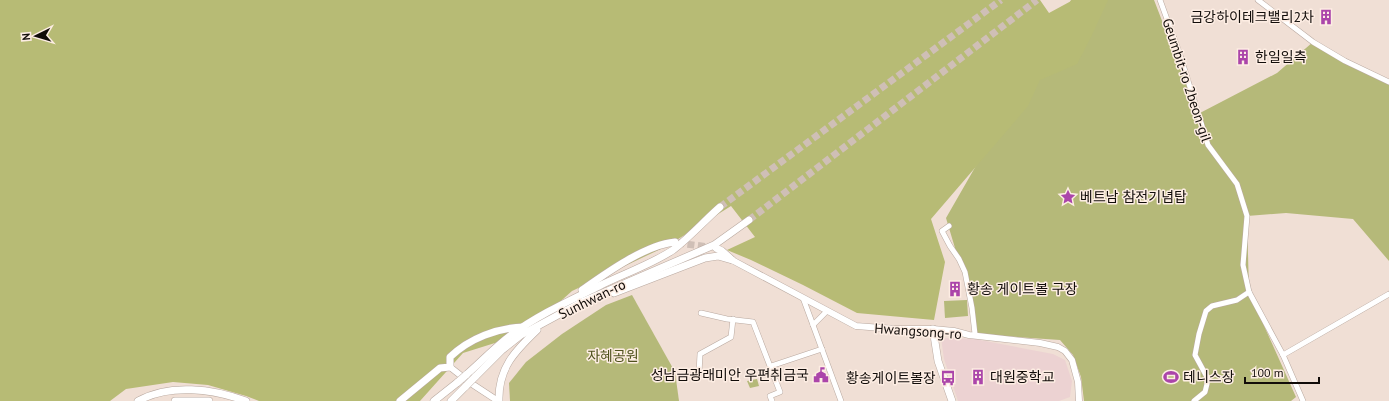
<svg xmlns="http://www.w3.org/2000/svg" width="1389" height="401" font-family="'PT Sans','Noto Sans KR',sans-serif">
	<rect width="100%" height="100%" fill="#f0dfd5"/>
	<polygon fill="#ecd2d2" points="941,338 975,339 1053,354 1065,360 1072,381 1070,397 1059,401 958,401 944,359"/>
	<g fill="#b5b979">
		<polygon points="1071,0 1154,0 1198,114 1277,73 1313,42 1389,82 1389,261 1353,219 1286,213 1247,216 1249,292 1296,397 1291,401 1084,401 1081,377 1073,355 1060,340 975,334 964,278 946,218"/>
		<polygon points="632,295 675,372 679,401 510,401 509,383 526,362 562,334 606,305"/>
		<polygon points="967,300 968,316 945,318 944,301"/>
		<polygon points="757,379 759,386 750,388 747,381"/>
	</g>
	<polygon fill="#b7bb75" points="0,0 1040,0 1049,13 1073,0 1108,0 1091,37 1077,64 1040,80 1028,106 931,219 945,262 934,320 857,313 803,285 751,260 727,250 755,237 731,206 667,246 572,291 524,334 463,353 420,401 259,401 246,396 208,385 173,382 126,389 110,401 0,401"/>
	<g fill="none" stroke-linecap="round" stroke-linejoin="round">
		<g stroke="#cfbfb6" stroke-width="7" stroke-dasharray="7 3.5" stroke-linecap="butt">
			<polyline points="720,207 1001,0"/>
			<polyline points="749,220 1037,0"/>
			<polyline points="677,243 710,247"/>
		</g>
		<g stroke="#b9a9a0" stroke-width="6">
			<g id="minor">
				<polyline points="1160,0 1179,52 1208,145 1237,184 1247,216 1243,265 1249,292 1283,355 1303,401"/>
				<polyline points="1258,0 1313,42 1345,61 1389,82"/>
				<polyline points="949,226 942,231 950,246 959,259 965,272 972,308 975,334"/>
				<polyline points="803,298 813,325"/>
				<polyline points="827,311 813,325 841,401"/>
				<polyline points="701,313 727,319 753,322 780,392 770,396 772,401"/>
				<polyline points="1283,355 1389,294"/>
				<polyline points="771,366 822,349"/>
				<polyline points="699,373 700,354 731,337 733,319"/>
				<polyline points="1194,401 1205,392 1207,384 1207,377 1195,355 1199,334 1206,311 1212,306 1237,300 1249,292"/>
			</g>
		</g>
		<g stroke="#b9a9a0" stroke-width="7">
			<g id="tertiary">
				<polyline points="732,260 856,326 895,329 933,329 954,331 969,335 1040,343 1058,347 1065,351 1072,360 1078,382 1079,401"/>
				<polyline points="450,367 469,382 498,401"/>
			</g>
		</g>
		<g stroke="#b9a9a0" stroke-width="8">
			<g id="secondary">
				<polyline points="716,248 722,251 731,259"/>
				<path d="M582,290C606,273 645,245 675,242"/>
				<polyline points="614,293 705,258 718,256 732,260"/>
				<polyline points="933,329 938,361 952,401"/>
				<path d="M466,375C481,362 495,347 511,335C538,315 569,301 599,286C623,274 650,265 673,250C690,237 704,221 720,207"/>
				<polyline points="475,377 502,350 521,335 582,302 714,245 749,220"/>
				<path d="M138,401C170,383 213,389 246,401"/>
				<polyline points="175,401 209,401"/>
				<path d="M400,401L440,368L450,367V357C470,338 497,328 524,327"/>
				<polyline points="434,401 458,382"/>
				<polyline points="451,401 466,386"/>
				<path d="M499,401C498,368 515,351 537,330"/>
			</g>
		</g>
		<use href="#minor" stroke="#fff" stroke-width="5"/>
		<use href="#tertiary" stroke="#fff" stroke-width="6"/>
		<use href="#secondary" stroke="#fff" stroke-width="7"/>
		<g stroke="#b9a9a0" stroke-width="8" stroke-linecap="butt">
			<g id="secondary-bridge">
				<polyline points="458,382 466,375"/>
				<polyline points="466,386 475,377"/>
			</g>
		</g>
		<use href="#secondary-bridge" stroke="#fff" stroke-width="7"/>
	</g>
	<defs>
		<g id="building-bare" transform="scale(1.2)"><path d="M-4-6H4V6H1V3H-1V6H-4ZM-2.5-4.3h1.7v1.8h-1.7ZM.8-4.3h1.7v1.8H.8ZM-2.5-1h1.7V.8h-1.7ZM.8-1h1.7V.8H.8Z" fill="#ab45aa" stroke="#fdede3" stroke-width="2.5" paint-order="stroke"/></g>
		<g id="sight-bare" transform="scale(1.2)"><path d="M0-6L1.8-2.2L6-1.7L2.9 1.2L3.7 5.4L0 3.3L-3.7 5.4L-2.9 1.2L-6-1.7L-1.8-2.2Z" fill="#ab45aa" stroke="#fdede3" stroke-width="2.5" paint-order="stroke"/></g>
		<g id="civic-bare" transform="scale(1.2)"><path d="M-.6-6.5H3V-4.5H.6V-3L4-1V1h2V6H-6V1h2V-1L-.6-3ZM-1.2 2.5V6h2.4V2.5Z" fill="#ab45aa" stroke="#fdede3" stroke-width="2.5" paint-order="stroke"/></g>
		<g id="stadium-bare" transform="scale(1.2)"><path d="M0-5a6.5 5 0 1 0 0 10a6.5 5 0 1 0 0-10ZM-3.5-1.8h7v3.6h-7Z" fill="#ab45aa" stroke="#fdede3" stroke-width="2.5" paint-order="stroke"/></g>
		<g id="bus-bare" transform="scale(1.2)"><path d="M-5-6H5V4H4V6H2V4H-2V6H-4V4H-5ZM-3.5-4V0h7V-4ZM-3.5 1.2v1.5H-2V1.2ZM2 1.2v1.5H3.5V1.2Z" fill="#ab45aa" stroke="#fdede3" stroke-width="2.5" paint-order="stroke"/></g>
	</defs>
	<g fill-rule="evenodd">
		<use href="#building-bare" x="1326" y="17"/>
		<use href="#building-bare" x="1243" y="57"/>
		<use href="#sight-bare" x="1068" y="197"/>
		<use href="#building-bare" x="955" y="289"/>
		<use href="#civic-bare" x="821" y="375"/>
		<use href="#building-bare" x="978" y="377"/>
		<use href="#stadium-bare" x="1171" y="377"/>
		<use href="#bus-bare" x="948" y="378"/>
	</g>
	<g text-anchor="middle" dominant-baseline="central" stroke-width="3" stroke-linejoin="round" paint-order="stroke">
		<g font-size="14" fill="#110c09" stroke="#fdede3" text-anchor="start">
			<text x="1314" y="17" text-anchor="end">금강하이테크밸리2차</text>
			<text x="1255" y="57">한일일측</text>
			<text x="1080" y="197">베트남 참전기념탑</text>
			<text x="967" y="289">황송 게이트볼 구장</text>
			<text x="809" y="375" text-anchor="end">성남금광래미안 우편취금국</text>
			<text x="990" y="377">대원중학교</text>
			<text x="1183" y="377">테니스장</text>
			<text x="936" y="378" text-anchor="end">황송게이트볼장</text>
		</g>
		<g font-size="14" fill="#110c09" stroke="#fdede3">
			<text transform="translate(1187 80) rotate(72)">Geumbit-ro 2beon-gil</text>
			<text transform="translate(592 299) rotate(-26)">Sunhwan-ro</text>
			<text transform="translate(918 331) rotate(4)">Hwangsong-ro</text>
		</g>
		<g font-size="14" fill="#50521e" stroke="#fdede3">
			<text x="613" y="356">자혜공원</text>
		</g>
	</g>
	<g transform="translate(36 36) rotate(265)" stroke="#fdede3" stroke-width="3" paint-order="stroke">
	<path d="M0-3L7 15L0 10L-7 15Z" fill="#110c09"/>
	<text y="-6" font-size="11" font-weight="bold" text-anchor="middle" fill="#110c09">N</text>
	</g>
	<path d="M1245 377v6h74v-6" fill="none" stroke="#110c09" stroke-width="2"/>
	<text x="1251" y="377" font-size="12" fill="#110c09" stroke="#fdede3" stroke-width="3" paint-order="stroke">100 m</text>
</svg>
